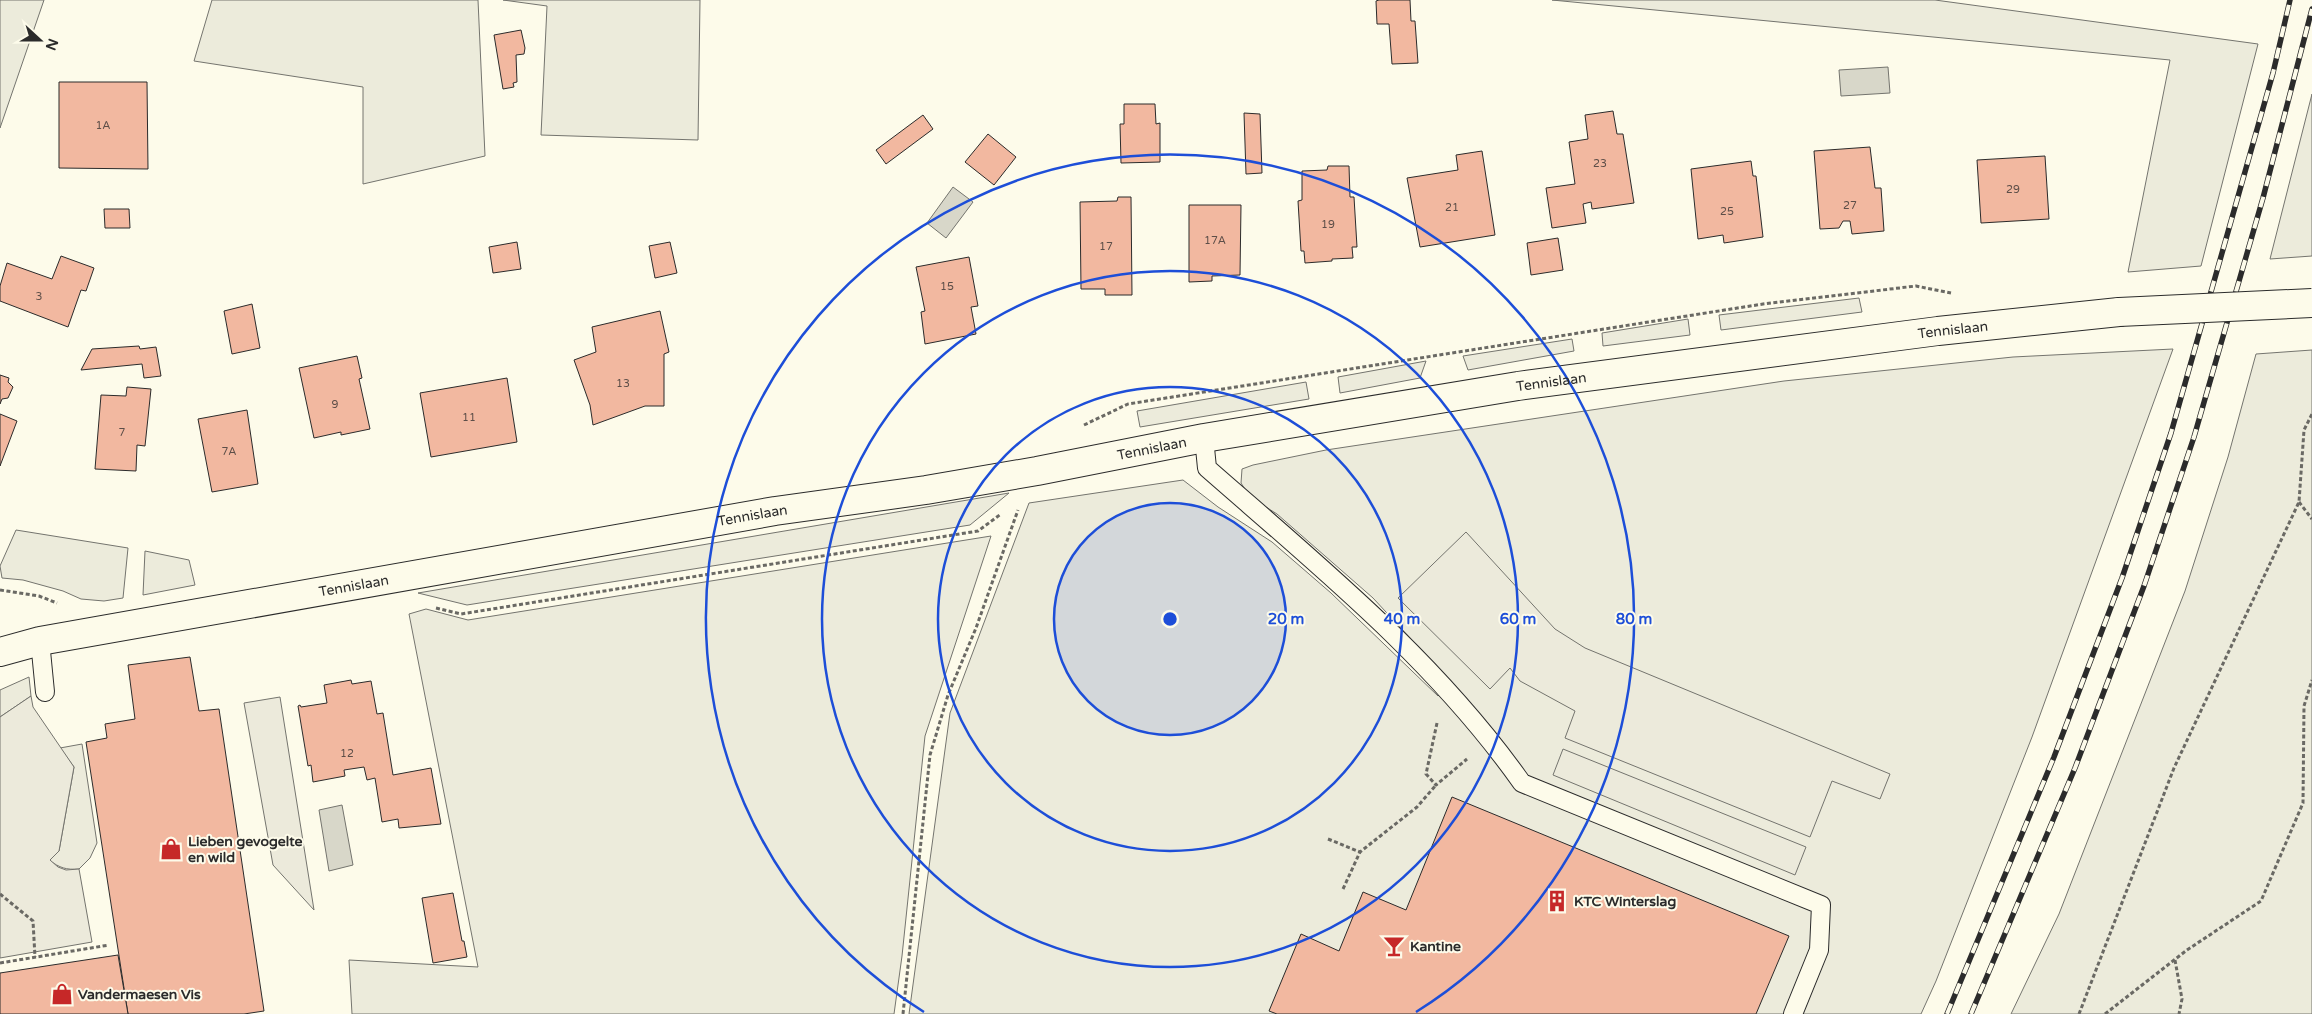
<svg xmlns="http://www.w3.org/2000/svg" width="2312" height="1014" font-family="'Varela Round',sans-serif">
	<rect width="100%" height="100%" fill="#fdfbea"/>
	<g fill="#ecebdb" stroke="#74746e">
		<polygon points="0,0 44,0 0,128"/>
		<polygon points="212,0 478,0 485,156 363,184 363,87 194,61"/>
		<polygon points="503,0 700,0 698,140 541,135 547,6"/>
		<polygon points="1552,0 1935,0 2258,44 2201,266 2128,272 2170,60"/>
		<polygon points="2312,94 2312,256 2270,259"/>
		<polygon points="1859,298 1862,312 1721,330 1719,315"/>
		<polygon points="1688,319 1690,335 1603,346 1602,333"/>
		<polygon points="1572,339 1574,351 1468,370 1463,356"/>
		<polygon points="2173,349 2032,737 1936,981 1921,1014 909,1014 950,713 1029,503 1183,480 1218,507 1272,542 1331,593 1438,696 1449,680 1373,598 1277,514 1250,497 1241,483 1242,469 1253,465 1326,450 1784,381 2013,357"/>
		<polygon points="2312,350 2312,1014 2011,1014 2059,914 2185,591 2228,457 2256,354"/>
		<polygon points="1426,361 1420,378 1340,393 1338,377"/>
		<polygon points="1306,382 1309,399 1140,427 1137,411"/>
		<polygon points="1009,493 970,525 467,605 418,593"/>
		<polygon points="16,530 128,548 123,598 104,601 81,599 63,591 23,580 2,578 0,566"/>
		<polygon points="991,536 925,736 902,956 894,1014 352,1014 349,960 478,967 409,614 426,609 468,620"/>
		<polygon points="145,551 189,560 195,585 143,595"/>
		<polygon points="29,677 31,696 0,717 0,690"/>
		<path d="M82,744L97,843L90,858L79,869C66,870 60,868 49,860L59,851L74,767L60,748Z"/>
	</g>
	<g fill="#eceadb" stroke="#74746e">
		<polygon points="1466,532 1555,629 1585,648 1890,774 1880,799 1832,781 1810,837 1565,738 1575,711 1520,681 1510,668 1490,689 1398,598"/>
		<polygon points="31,696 33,707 74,767 59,851 50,860 58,867 66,870 79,869 92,942 0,958 0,717"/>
		<polygon points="280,697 314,910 273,865 244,703"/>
		<polygon points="1563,749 1806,847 1795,875 1553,775"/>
	</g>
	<g fill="#d8d7c9" stroke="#74746e">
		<polygon points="1888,67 1890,93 1841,96 1839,70"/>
		<polygon points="953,187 973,202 946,238 927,223"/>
		<polygon points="342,805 353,865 329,871 319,810"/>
	</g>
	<g fill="#f2b8a0" stroke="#2b2b2b">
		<polygon points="1379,0 1410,0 1411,21 1415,21 1418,63 1392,64 1389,24 1377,24 1376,1"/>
		<polygon points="521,30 525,48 524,54 516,55 517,82 513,83 514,87 503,89 494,35"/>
		<polygon points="59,82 147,82 148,169 59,168"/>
		<polygon points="1124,104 1155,104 1156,124 1160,123 1160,162 1121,163 1120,124 1124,124"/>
		<polygon points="1613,111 1617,134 1623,134 1634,203 1592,209 1591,202 1583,204 1586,223 1552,228 1546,188 1575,184 1569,142 1588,139 1585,115"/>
		<polygon points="1244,113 1260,114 1262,173 1246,174"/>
		<polygon points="923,115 933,129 886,164 876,150"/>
		<polygon points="988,134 1016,157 994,185 965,162"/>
		<polygon points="1870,147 1875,188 1881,188 1884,231 1852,234 1850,221 1843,221 1839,228 1820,229 1814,151"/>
		<polygon points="1482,151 1495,235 1420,247 1407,178 1458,170 1456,155"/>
		<polygon points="2045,156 2049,219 1981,223 1977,160"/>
		<polygon points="1751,161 1753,176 1756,176 1763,237 1724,243 1723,235 1698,239 1691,169"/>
		<polygon points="1328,166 1349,166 1350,197 1354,197 1357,247 1352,247 1353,258 1332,259 1332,261 1305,263 1304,251 1301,251 1298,201 1302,200 1302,171 1327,170"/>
		<polygon points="1118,197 1131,197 1132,295 1105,295 1105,289 1081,289 1080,202 1117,201"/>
		<polygon points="1189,205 1241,205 1240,275 1212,276 1212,281 1189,282"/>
		<polygon points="104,209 129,209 130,228 105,228"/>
		<polygon points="1558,238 1563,270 1531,275 1527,243"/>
		<polygon points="517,242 521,269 493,273 489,247"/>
		<polygon points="670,242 677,273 655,278 649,246"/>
		<polygon points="61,256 94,268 86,291 81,290 68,327 0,301 0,286 7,263 52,279"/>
		<polygon points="969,257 978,306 971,307 976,334 925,344 921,312 925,311 916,267"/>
		<polygon points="252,304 260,348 232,354 224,311"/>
		<polygon points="660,311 669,352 664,354 664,406 645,406 593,425 590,405 574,360 596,352 592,327"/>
		<polygon points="139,346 140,349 156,347 161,376 144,378 142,364 81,370 92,349"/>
		<polygon points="357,356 362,378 359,379 370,429 341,435 341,432 314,438 299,368"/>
		<polygon points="0,375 9,378 8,382 13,387 8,398 2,399 0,404"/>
		<polygon points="507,378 517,442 431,457 420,393"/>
		<polygon points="127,387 151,389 145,446 137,445 136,471 95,469 101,395 126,396"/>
		<polygon points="247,410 258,484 212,492 198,419"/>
		<polygon points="0,414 17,421 0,466"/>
		<polygon points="190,657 199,711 219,709 264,1011 244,1014 128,1014 86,742 107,738 105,724 135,719 128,665"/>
		<polygon points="351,680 352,684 371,681 377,714 383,713 393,775 431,768 441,824 399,828 398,819 382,822 375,778 367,780 364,767 344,770 345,776 313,782 311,765 308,766 298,706 300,705 301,707 327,703 324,685"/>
		<polygon points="1452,797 1789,936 1756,1014 1277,1014 1269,1011 1301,934 1339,951 1363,892 1406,910"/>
		<polygon points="453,893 462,941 464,941 467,957 433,963 422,898"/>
		<polygon points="118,955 128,1014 0,1014 0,973"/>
	</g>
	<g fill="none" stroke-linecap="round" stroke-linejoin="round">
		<g stroke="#2b2b2b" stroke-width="20">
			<g id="service">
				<path d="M1204,438L1207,468C1320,567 1435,660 1522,783L1821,905L1819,950L1793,1014"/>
				<polyline points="40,641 45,692"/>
			</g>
		</g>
		<g stroke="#2b2b2b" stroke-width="30">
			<g id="tertiary">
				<path id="s1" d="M0,652L40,641L775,511L926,490L1037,471L1204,438L1518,386L1938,331L2119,312"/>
			</g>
		</g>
		<g stroke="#6a6964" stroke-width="3" stroke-dasharray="4 2.5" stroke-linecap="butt">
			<polyline points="1084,425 1128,404 1763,304 1916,286 1951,293"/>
			<polyline points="2299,502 2312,519"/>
			<polyline points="0,590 39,596 57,603"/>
			<polyline points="436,608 461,614 978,531 1001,514"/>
			<polyline points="1437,723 1426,774 1436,785 1467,759"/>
			<polyline points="1328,839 1360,852"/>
			<polyline points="1343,889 1360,852 1417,807 1436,785"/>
			<polyline points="0,894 33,921 35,957"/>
			<polyline points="2175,960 2182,999 2179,1014"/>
			<polyline points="0,963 109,945"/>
			<polyline points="903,1014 930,755 948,695 976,628 1018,510"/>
			<polyline points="2079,1014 2174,768 2299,502 2304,430 2312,414"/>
			<polyline points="2105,1014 2187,950 2261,901 2303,803 2304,706 2312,680"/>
		</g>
		<use href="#service" stroke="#fdfbea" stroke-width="18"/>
		<use href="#tertiary" stroke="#fdfbea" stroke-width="28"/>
		<g stroke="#2b2b2b" stroke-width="5.5">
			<g id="rail">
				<polyline points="1947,1014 2054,757 2122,578 2171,433 2273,73 2290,0"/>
				<polyline points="1971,1014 2075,768 2144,586 2194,437 2263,198 2312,9"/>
			</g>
		</g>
		<use href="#rail" stroke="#fdfbea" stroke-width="4" stroke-dasharray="11" stroke-linecap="butt"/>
		<g stroke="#2b2b2b" stroke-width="30" stroke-linecap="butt">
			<polyline id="tertiary-bridge" points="2119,312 2312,303"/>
		</g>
		<use href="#tertiary-bridge" stroke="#fdfbea" stroke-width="28"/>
	</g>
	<circle cx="1170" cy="619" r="116" fill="#1d4ed8" fill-opacity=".12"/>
	<g fill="none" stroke="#1d4ed8" stroke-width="2.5">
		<circle cx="1170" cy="619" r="116"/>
		<circle cx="1170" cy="619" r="232"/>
		<circle cx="1170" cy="619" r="348"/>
		<path d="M924 1012A464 464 0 1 1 1416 1012"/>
	</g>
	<defs>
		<g id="shop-bare" transform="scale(1.725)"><path d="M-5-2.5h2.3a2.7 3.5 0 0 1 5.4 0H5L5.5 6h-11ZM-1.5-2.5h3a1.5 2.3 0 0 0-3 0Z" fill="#c62828" stroke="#fdfbea" stroke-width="2.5" paint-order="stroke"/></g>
		<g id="building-bare" transform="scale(1.725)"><path d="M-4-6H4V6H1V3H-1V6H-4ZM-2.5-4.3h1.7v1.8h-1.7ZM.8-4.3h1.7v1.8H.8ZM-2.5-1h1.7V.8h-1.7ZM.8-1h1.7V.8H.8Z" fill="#c62828" stroke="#fdfbea" stroke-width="2.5" paint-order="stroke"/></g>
		<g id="bar-bare" transform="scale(1.725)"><path d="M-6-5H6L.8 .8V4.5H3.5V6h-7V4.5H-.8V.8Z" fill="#c62828" stroke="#fdfbea" stroke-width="2.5" paint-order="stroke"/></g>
	</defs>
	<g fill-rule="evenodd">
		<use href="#shop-bare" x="171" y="849"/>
		<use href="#building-bare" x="1557" y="901"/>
		<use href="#bar-bare" x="1394" y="946"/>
		<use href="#shop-bare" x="62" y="994"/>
	</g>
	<g text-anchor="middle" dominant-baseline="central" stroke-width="4" stroke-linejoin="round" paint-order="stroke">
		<g font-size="11" fill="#5d4e48">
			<text x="103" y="125">1A</text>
			<text x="1600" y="163">23</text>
			<text x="2013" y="189">29</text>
			<text x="1850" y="205">27</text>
			<text x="1452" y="207">21</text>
			<text x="1727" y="211">25</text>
			<text x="1328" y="224">19</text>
			<text x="1215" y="240">17A</text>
			<text x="1106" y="246">17</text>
			<text x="947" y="286">15</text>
			<text x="39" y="296">3</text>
			<text x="623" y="383">13</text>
			<text x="335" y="404">9</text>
			<text x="469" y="417">11</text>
			<text x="122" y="432">7</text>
			<text x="229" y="451">7A</text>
			<text x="347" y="753">12</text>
		</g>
		<g font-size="14" fill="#2b2b2b" stroke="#fdfbea">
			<text stroke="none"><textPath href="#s1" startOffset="1980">Tennislaan</textPath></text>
			<text stroke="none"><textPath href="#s1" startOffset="1575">Tennislaan</textPath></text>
			<text stroke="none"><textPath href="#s1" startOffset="1170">Tennislaan</textPath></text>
			<text stroke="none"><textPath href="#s1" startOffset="765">Tennislaan</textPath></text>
			<text stroke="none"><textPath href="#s1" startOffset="360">Tennislaan</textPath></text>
		</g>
		<g font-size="14" font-weight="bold" fill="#2b2b2b" stroke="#fdfbea" text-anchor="start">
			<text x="188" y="841">Lieben gevogelte<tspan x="188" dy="16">en wild</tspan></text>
			<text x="1574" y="901">KTC Winterslag</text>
			<text x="1410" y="946">Kantine</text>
			<text x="78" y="994">Vandermaesen Vis</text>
		</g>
	</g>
	<circle cx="1170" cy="619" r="8" fill="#1d4ed8" stroke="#fdfbea" stroke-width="2.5"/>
	<g font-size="15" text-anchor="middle" font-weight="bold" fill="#1d4ed8" stroke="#fdfbea" stroke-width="4" stroke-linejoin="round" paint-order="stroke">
		<text x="1286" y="624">20 m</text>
		<text x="1402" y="624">40 m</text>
		<text x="1518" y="624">60 m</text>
		<text x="1634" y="624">80 m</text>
	</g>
	<g transform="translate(40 40) rotate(111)" stroke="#fdfbea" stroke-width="4" paint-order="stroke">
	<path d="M0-4L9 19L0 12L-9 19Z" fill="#2b2b2b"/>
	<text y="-8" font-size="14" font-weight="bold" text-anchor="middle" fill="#2b2b2b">N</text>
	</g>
</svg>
